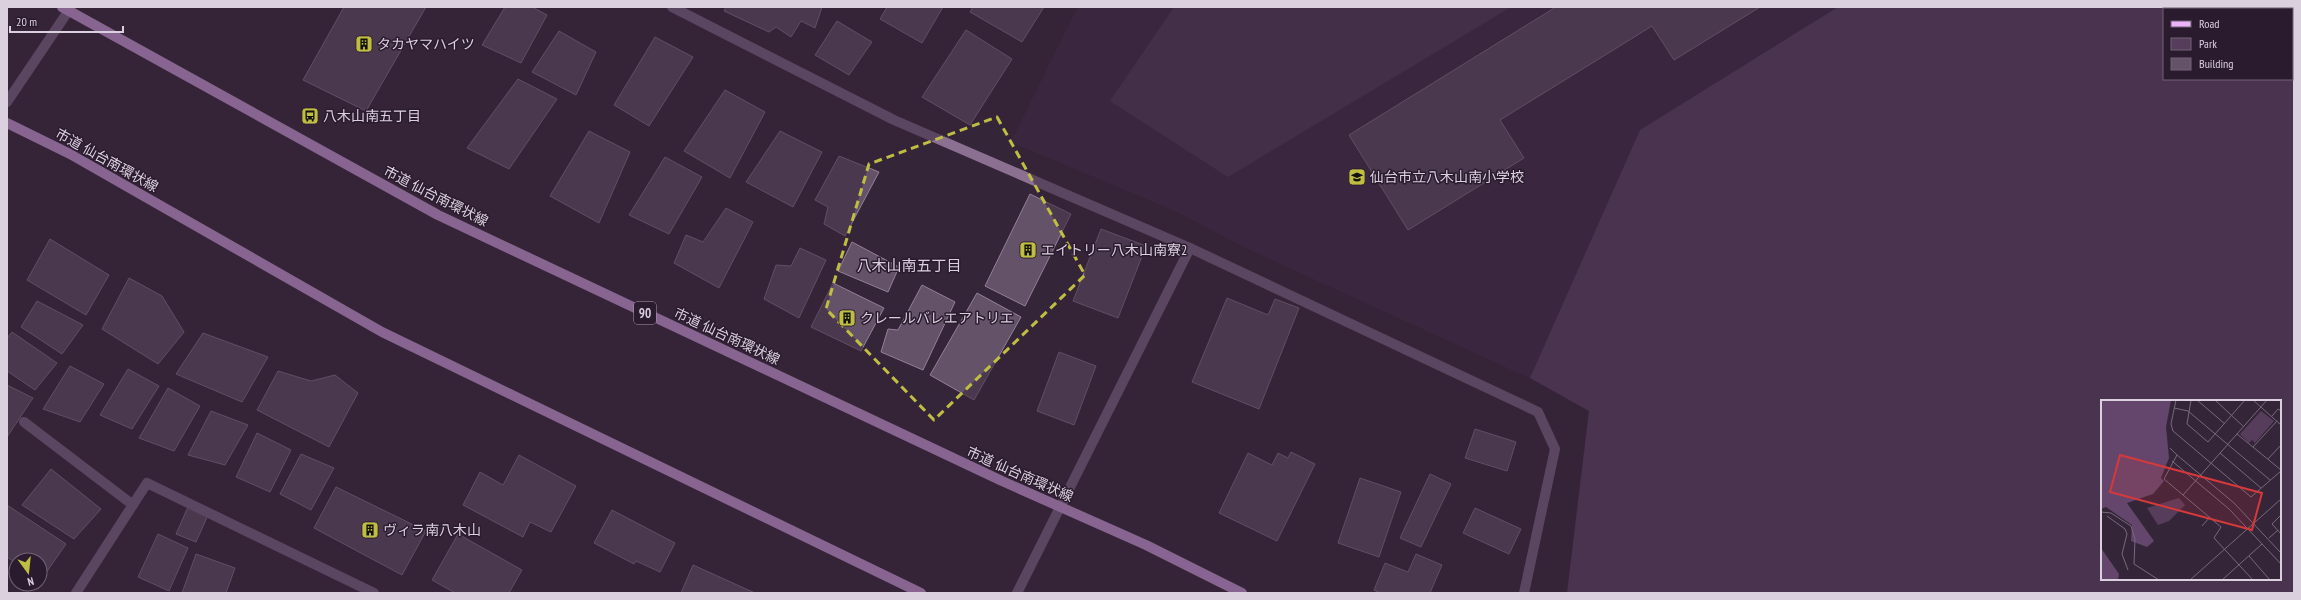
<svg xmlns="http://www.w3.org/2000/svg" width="2301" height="600" font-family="'PT Sans Narrow','Noto Sans JP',sans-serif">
	<rect width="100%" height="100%" fill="#352539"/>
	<polygon fill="#412c47" points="1078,7 1838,7 1640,130 1530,378 1244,247 1180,213 1011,142"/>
	<polygon fill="#553d5b" points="1174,7 1511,7 1228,177 1110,101"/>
	<path fill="#64466c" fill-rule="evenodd" d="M1838,7H2294V593H1567L1589,411L1530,378L1640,130ZM2164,9H2292V79H2164ZM2102,401H2280V579H2102Z"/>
	<g fill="#645269" stroke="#948099">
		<polygon points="344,7 426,7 366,111 303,80"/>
		<polygon points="505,7 532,7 547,15 521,63 482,45"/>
		<polygon points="726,7 822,7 815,28 801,21 791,37 776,27 769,32 724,11"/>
		<polygon points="887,7 943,7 922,43 880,19"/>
		<polygon points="973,7 1044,7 1022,42 970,12"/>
		<polygon points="1556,7 1760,7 1674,60 1652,26 1500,120 1524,158 1408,230 1349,135"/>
		<polygon points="837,21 872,42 849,75 815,55"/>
		<polygon points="966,30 1012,59 970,125 922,97"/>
		<polygon points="559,31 596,52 576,95 532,72"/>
		<polygon points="655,37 693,57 649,126 614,105"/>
		<polygon points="518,79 557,99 509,169 467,148"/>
		<polygon points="725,90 765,112 730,178 684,151"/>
		<polygon points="589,131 630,152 599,223 550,196"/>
		<polygon points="780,131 822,152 793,207 746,182"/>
		<polygon points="839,156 879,172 845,236 824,224 828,207 815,200"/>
		<polygon points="665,157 702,177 669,234 629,215"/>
		<polygon points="1030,194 1071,214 1025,306 985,286"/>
		<polygon points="726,208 753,222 719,288 674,263 686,235 703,242"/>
		<polygon points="1101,229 1146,246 1118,318 1073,301"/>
		<polygon points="50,239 109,275 86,315 27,280"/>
		<polygon points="852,242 899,267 888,292 838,271"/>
		<polygon points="800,248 826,260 799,318 764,299 776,265 791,266"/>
		<polygon points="129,278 162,296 184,332 158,364 102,329"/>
		<polygon points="833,283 884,308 861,351 811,327"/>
		<polygon points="922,285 955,302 923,370 881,352 888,329 898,330"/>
		<polygon points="977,293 1021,317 974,400 930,375"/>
		<polygon points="1227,298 1268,315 1275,299 1299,308 1259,409 1192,382"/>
		<polygon points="37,301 83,325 62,354 21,327"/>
		<polygon points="12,332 57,363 35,390 7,371 7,338"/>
		<polygon points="203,333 268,357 242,402 176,374"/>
		<polygon points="1059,352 1096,366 1074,425 1037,411"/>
		<polygon points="70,366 104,384 80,422 43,409"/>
		<polygon points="128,369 159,386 132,429 100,415"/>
		<polygon points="278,371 311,381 335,375 358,393 329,447 257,410"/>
		<polygon points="7,385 33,398 7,437"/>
		<polygon points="168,388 200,406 174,451 139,438"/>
		<polygon points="211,411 248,425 225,465 188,455"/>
		<polygon points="1475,429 1516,442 1507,471 1465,458"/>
		<polygon points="257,433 291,450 270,492 236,477"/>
		<polygon points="1291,452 1315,464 1277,541 1219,513 1248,453 1272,465 1278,453 1288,458"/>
		<polygon points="301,454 334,468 311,510 280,494"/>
		<polygon points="519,455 576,486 551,532 530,522 523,537 463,505 480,472 503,485"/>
		<polygon points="51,469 101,509 74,539 22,505"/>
		<polygon points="1430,474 1451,484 1421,547 1400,538"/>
		<polygon points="1360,478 1401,492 1379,557 1338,543"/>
		<polygon points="336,487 426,531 402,575 314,528"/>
		<polygon points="7,505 66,544 41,580 40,560 16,560 16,563 7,557"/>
		<polygon points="188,507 208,515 196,542 176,534"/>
		<polygon points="1475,508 1521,529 1509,554 1463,533"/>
		<polygon points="612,510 675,543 660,572 636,561 634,564 594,543"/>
		<polygon points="158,534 188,548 169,591 138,577"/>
		<polygon points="458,534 522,570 509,593 455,593 432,580"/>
		<polygon points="196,554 235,568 226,593 182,593"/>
		<polygon points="1416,554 1442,565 1430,593 1380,593 1374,590 1385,563 1408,572"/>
		<polygon points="693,565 755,593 681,593"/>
	</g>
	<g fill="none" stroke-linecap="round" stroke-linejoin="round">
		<g stroke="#8b7092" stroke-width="10">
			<polyline points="672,7 894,120 1190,248 1538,412 1555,449 1524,593"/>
			<polyline points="7,102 71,7"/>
			<polyline points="24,422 133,505"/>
			<polyline points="76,593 147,483 374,593"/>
			<polyline points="1017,593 1190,248"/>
		</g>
		<g stroke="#ebb4fa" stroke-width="10">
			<polyline points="62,7 438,215 1002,481 1146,545 1242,593"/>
			<polyline points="7,123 70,154 382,332 921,593"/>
		</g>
	</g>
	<path d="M0 0H2301V600H0ZM997,117L1085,275L934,420L826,309L869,164Z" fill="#352539" fill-opacity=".55" fill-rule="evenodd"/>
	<path fill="none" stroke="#bfbe42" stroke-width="3" stroke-dasharray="8 5" stroke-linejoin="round" d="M997,117L1085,275L934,420L826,309L869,164Z"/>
	<defs>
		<g id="building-square" transform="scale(0.9)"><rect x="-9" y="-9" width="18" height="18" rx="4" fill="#bfbe42" stroke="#2b1b2f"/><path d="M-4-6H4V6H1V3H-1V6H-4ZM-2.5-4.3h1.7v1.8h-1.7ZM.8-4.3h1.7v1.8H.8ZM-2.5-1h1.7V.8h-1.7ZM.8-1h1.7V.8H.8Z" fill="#111"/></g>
		<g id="bus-square" transform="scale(0.9)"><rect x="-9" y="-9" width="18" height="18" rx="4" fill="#bfbe42" stroke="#2b1b2f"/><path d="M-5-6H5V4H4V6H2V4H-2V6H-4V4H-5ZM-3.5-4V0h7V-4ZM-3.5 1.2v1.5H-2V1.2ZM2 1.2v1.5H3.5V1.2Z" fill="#111"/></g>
		<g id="school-square" transform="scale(0.9)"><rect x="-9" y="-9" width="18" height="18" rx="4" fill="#bfbe42" stroke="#2b1b2f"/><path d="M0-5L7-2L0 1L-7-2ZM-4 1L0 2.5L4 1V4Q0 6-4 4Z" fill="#111"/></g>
	</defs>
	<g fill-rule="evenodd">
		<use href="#building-square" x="364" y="44"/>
		<use href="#bus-square" x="310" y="116"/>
		<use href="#school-square" x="1357" y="177"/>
		<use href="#building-square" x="1028" y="250"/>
		<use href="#building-square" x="847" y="318"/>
		<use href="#building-square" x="370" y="530"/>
	</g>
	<g text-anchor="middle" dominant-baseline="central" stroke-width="3" stroke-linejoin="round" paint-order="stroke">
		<rect fill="#2b1b2f" stroke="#a69aaa" stroke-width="1" x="634" y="302" width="22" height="22" rx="3"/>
		<g font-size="13" font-weight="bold" fill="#dbd1de">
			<text x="645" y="313">90</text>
		</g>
		<g font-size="14" fill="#dbd1de" stroke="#2b1b2f" text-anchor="start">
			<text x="377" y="44">タカヤマハイツ</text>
			<text x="323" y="116">八木山南五丁目</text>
			<text x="1370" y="177">仙台市立八木山南小学校</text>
			<text x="1041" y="250">エイトリー八木山南寮2</text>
			<text x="860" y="318">クレールバレエアトリエ</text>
			<text x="383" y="530">ヴィラ南八木山</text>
		</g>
		<g font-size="14" fill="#dbd1de" stroke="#2b1b2f">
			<text transform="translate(107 160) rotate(29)">市道 仙台南環状線</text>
			<text transform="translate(436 196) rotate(27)">市道 仙台南環状線</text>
			<text transform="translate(727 336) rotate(25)">市道 仙台南環状線</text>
			<text transform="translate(1020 474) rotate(24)">市道 仙台南環状線</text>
		</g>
		<g font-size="15" fill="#dbd1de" stroke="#2b1b2f">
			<text x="909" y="265">八木山南五丁目</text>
		</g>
	</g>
	<g transform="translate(2101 400)">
		<rect width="180" height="180" fill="#352539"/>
		<path d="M160,11L173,21L154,43L151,40L148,43L139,34ZM78,98L84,105L68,121L57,125L46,108Z" fill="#553d5b"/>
		<path d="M0,0H70L65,27L68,58L60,78L63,81L52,94L26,103L53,141L46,147L30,141L31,125L5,107L0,109ZM0,148L18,174L17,180H0Z" fill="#64466c"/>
		<path fill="none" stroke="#776a7b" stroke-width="1" d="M75,0L70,24L72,31L150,97L180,71M90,0L86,24L107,42L144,0M96,0L124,24M114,0L143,27M152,0L180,25M73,8L87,11L169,80M171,16L177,9L180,11M136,34L180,70M152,47L176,21M69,48L76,55L63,79L120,127L113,138L152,180M119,53L160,88M76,55L133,103L180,153M167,59L180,45M71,61L128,109L180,164M82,95L166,0M0,112L10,113L30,126L34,139L33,164L58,180M180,115L171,124L180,134M6,116L24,129L26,134L21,154L27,170M101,126L109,117M168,138L177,130M148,156L169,180M89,180L180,99M121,180L161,144"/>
		<path fill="#d6393a" fill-opacity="0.15" stroke="#d6393a" stroke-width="2" d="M19,55L161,93L151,130L9,92Z"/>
		<rect width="180" height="180" fill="none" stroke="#dbd1de" stroke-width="2"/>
	</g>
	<rect width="2301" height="600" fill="none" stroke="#dbd1de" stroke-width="16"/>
	<rect x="2163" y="8" width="130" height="72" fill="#2b1b2f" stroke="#716475"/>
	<rect x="2171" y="21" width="20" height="6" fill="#ebb4fa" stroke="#716475"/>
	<text x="2199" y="28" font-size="12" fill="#dbd1de">Road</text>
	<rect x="2171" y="38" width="20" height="12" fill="#553d5b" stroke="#716475"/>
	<text x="2199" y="48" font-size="12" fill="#dbd1de">Park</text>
	<rect x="2171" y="58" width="20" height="12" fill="#645269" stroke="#716475"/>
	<text x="2199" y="68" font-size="12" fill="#dbd1de">Building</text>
	<g transform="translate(28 572) rotate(165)"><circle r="19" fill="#2b1b2f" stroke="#716475"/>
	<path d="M0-3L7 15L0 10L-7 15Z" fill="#bfbe42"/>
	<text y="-6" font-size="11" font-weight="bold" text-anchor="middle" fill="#dbd1de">N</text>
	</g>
	<path d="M10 26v6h113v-6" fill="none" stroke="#dbd1de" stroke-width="2"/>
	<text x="16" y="26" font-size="12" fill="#dbd1de" stroke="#2b1b2f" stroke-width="3" paint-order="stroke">20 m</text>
</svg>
